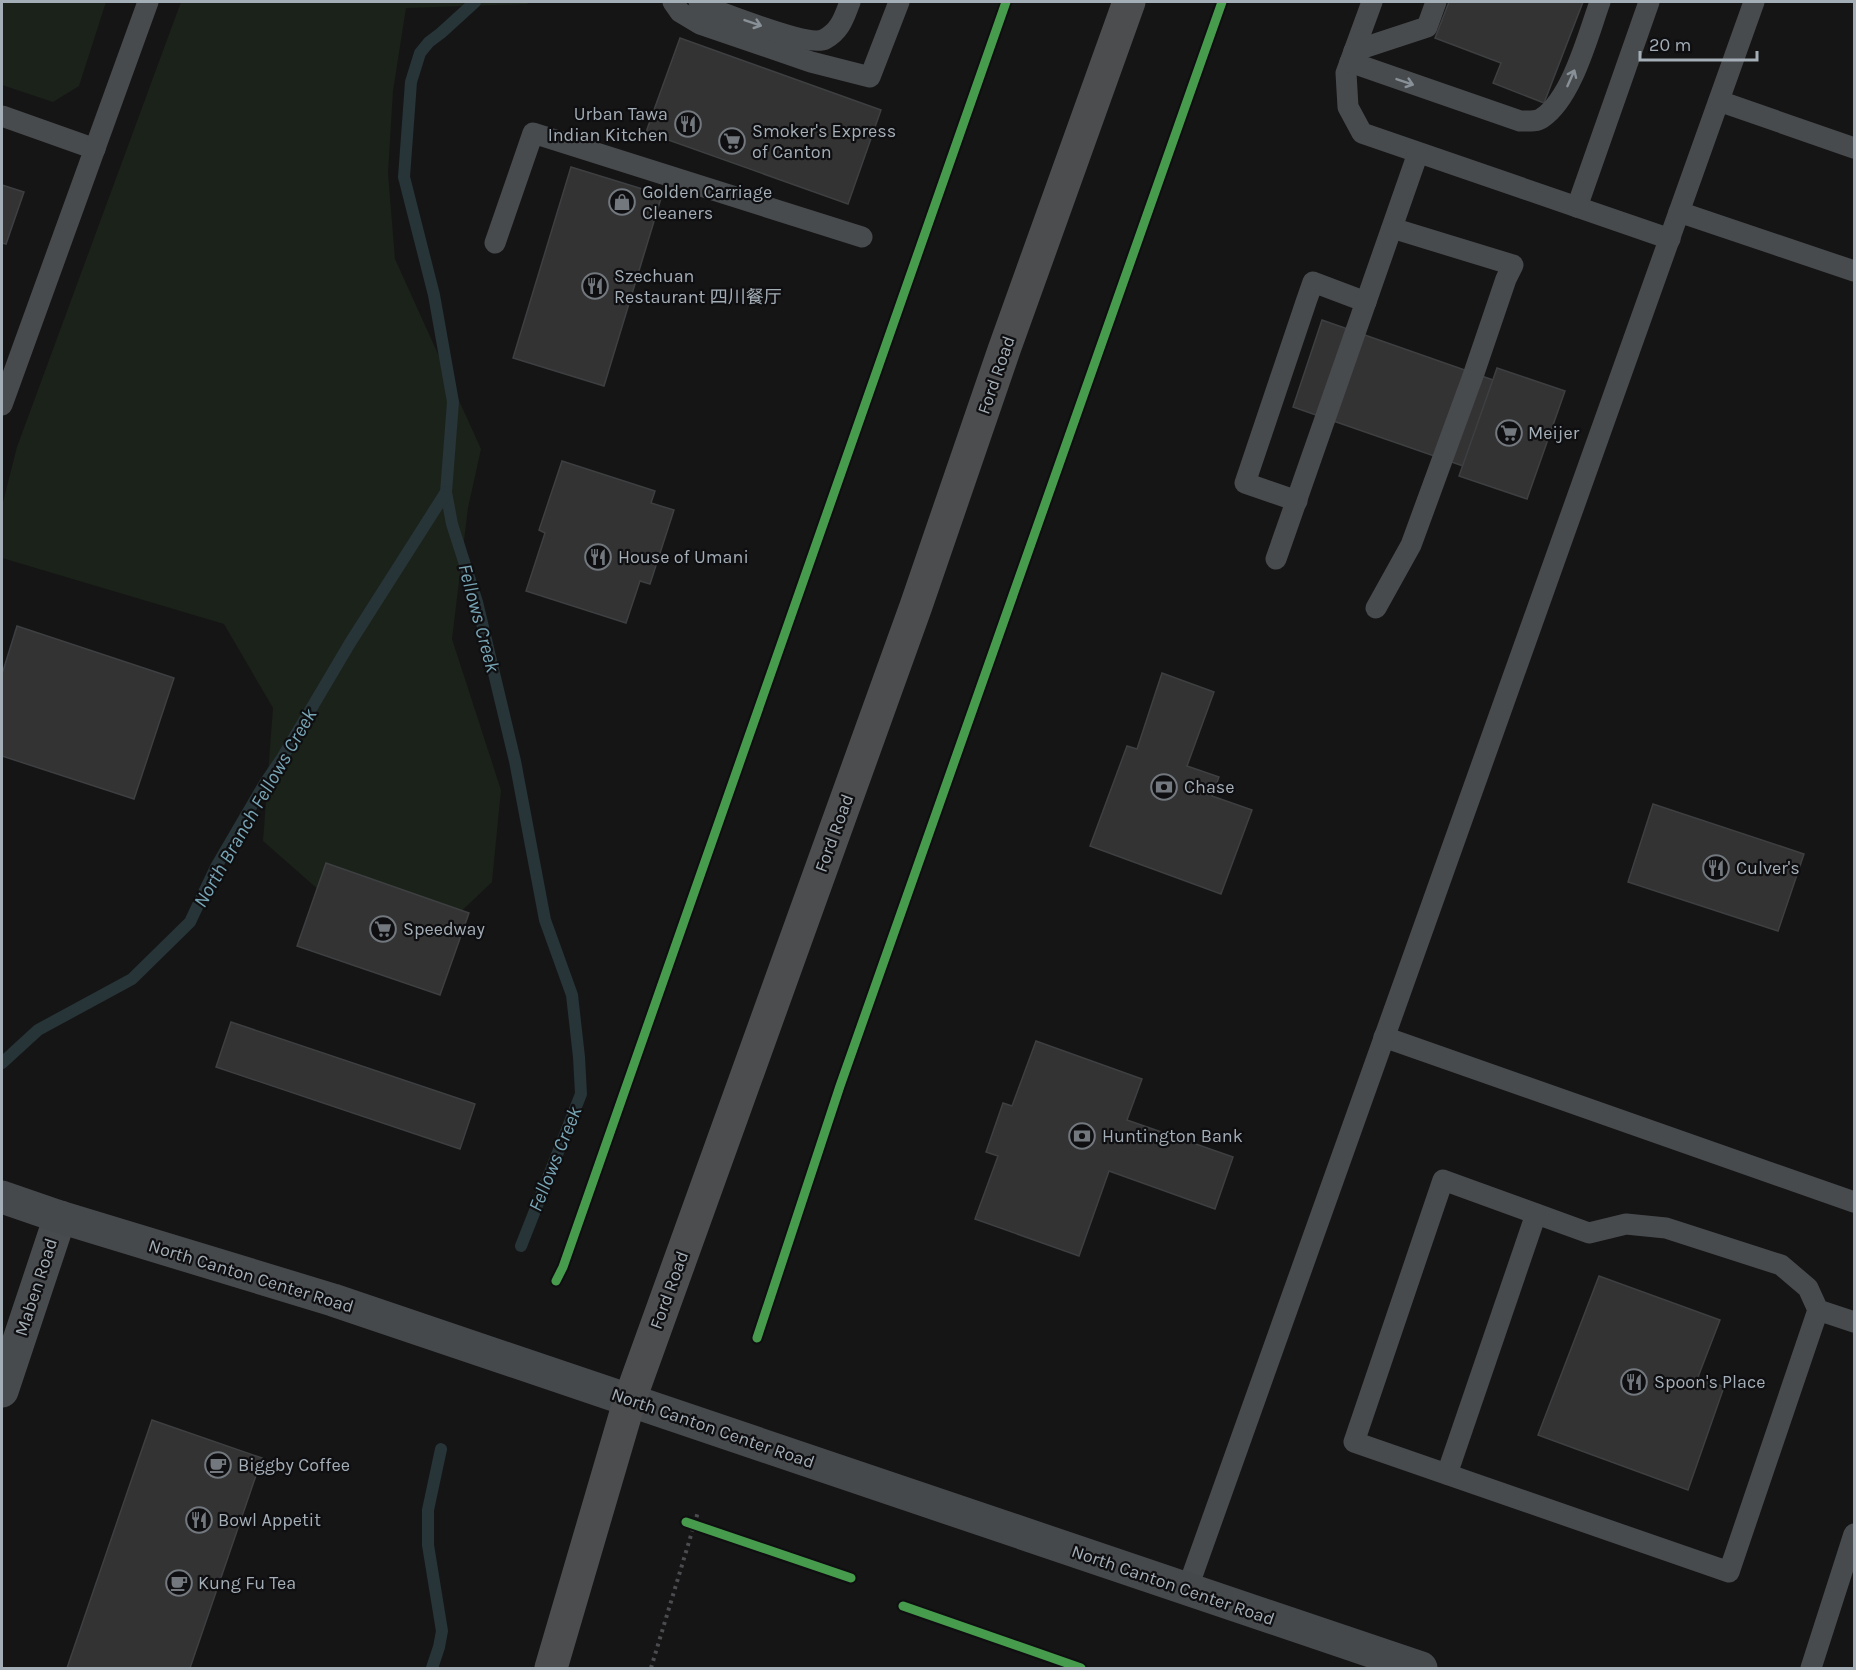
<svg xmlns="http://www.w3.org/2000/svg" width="1856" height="1670" font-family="Karla,'Noto Sans SC',sans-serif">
	<rect width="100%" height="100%" fill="#151515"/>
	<g fill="#1b221a">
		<polygon points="2,2 106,2 79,86 53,102 2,85"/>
		<polygon points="181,2 530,2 527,4 406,8 393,91 388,173 395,259 481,449 468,508 452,639 501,790 492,882 450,922 337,906 263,841 273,708 224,624 2,558 2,506 17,447"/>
	</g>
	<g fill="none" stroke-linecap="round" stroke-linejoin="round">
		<g stroke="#273438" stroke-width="12">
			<polyline points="475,2 441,33 429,42 420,53 411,82 404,177 434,295 453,402 446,492 452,524 477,602 515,761 545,920 572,995 579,1057 581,1094 521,1246"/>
			<polyline points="2,1063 38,1030 132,979 190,922 216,867 265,783 282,758 350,643 446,492"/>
			<polyline points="432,1668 439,1647 442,1631 428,1545 428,1510 441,1449"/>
		</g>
	</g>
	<g fill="#333334" stroke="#3d3f41" stroke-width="1.5">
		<polygon points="1449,2 1583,2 1544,103 1493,83 1501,63 1435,38"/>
		<polygon points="680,38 881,110 848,204 646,132"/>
		<polygon points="571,167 662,195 604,386 513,358"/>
		<polygon points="2,185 24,192 6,244 2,243"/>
		<polygon points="1322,320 1496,381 1466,467 1293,407"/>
		<polygon points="1497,368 1565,391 1527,499 1459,476"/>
		<polygon points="562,461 655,491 651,503 674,510 650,584 640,581 626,623 526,591 545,533 539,530"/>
		<polygon points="17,626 174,678 134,799 2,756 2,674"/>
		<polygon points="1162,673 1214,692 1187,766 1219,777 1212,796 1252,810 1221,894 1090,846 1127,746 1137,749"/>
		<polygon points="1653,804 1804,854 1778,931 1628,882"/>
		<polygon points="326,863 469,913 440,995 297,946"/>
		<polygon points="231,1022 475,1104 460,1149 216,1067"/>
		<polygon points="1036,1041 1142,1079 1127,1120 1233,1157 1215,1209 1109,1171 1079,1256 975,1219 998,1156 986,1152 1003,1103 1012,1106"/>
		<polygon points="1599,1276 1720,1320 1698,1377 1724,1387 1688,1490 1538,1435"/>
		<polygon points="152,1420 262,1458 190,1668 67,1668"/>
	</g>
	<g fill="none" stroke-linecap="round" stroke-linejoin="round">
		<polyline stroke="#4a4c4f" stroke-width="4" stroke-dasharray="3 4.5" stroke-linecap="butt" points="651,1668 698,1512"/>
		<g stroke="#484b4e" stroke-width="21">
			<polyline points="673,2 680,12 700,24 811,62 870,77 899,2"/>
			<path d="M699,2L706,7C727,14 809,48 825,39C841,30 844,17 850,2"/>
			<polyline points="1372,2 1346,73 1348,107 1362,133 1670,239"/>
			<polyline points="1354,51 1427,27 1436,2"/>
			<path d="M1350,62L1520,121C1527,121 1537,122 1542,118C1572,98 1588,35 1600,2"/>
			<polyline points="1719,101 1854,148"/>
			<polyline points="2,116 95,149"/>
			<polyline points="1577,207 1649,2"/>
			<polyline points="1679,212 1854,271"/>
			<polyline points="495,243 533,133 862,237"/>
			<polyline points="2,405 148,2"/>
			<polyline points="1297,501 1245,483 1306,302 1313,282 1366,302"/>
			<polyline points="1276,559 1418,153"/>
			<polyline points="1376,608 1411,545 1474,373 1506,279 1513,265 1392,228"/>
			<polyline points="1384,1037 1854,1202"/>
			<polyline points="1818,1310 1729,1572 1354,1442 1443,1180 1589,1233 1626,1224 1666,1228 1781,1265 1808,1288 1818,1310 1854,1322"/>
			<polyline points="1447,1474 1536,1214"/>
			<polyline points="1187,1590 1754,2"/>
			<polyline points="1811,1668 1854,1534"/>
		</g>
		<polyline stroke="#484b4e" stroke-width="33" points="2,1391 60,1217"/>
		<polyline stroke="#46494c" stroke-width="33" points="2,1197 60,1217 333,1300 1421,1668"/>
		<polyline stroke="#4b4d4f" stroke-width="33" points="551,1668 630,1399 916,606 1004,350 1129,2"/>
		<g stroke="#0f0f11" stroke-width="13">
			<g id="cycleway">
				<polyline points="556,1281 563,1267 1006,2"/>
				<polyline points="757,1338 840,1086 1222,2"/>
				<polyline points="686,1522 851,1578"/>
				<polyline points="903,1606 1081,1668"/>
			</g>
		</g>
		<use href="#cycleway" stroke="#469c4c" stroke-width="9"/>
	</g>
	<defs><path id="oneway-shaft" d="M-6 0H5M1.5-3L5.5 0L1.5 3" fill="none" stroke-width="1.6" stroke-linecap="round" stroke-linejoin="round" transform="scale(1.5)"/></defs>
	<g stroke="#889098">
		<use href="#oneway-shaft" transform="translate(753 23) rotate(19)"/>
		<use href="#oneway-shaft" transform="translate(1571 78) rotate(-66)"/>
		<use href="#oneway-shaft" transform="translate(1405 82) rotate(19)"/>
	</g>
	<defs>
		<g id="restaurant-ring" transform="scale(1.35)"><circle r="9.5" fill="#0f0f11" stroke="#72787e" stroke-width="1.5"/><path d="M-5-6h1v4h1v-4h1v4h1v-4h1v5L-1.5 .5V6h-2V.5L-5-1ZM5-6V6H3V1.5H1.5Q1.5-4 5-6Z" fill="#72787e"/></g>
		<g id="supermarket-ring" transform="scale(1.35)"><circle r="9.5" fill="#0f0f11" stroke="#72787e" stroke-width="1.5"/><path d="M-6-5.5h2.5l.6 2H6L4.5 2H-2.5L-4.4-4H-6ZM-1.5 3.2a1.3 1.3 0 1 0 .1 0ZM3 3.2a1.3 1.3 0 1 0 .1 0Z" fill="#72787e"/></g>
		<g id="shop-ring" transform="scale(1.35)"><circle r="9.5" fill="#0f0f11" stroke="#72787e" stroke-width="1.5"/><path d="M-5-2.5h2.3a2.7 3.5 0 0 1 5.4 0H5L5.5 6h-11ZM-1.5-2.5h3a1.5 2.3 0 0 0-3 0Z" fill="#72787e"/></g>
		<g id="bank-ring" transform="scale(1.35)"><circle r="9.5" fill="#0f0f11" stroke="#72787e" stroke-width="1.5"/><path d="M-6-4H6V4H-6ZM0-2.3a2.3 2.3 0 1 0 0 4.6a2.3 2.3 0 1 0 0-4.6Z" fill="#72787e"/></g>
		<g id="cafe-ring" transform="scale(1.35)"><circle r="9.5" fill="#0f0f11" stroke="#72787e" stroke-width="1.5"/><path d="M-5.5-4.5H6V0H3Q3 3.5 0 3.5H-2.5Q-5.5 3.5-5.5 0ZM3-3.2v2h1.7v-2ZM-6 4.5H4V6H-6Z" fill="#72787e"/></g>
	</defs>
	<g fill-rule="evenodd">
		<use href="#restaurant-ring" x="688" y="124"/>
		<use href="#supermarket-ring" x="732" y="141"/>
		<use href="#shop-ring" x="622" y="202"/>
		<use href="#restaurant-ring" x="595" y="286"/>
		<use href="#supermarket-ring" x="1509" y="433"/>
		<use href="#restaurant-ring" x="598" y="557"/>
		<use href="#bank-ring" x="1164" y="787"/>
		<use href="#restaurant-ring" x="1716" y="868"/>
		<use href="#supermarket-ring" x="383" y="929"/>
		<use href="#bank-ring" x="1082" y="1136"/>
		<use href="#restaurant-ring" x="1634" y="1382"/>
		<use href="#cafe-ring" x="218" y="1465"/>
		<use href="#restaurant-ring" x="199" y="1520"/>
		<use href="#cafe-ring" x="179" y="1583"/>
	</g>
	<g text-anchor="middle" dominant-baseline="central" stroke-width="4.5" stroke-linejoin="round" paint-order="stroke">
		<g font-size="18" fill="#a4aeb7" stroke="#0f0f11" text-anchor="start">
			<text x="668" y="114" text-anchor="end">Urban Tawa<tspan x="668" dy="21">Indian Kitchen</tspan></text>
			<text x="752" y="131">Smoker's Express<tspan x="752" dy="21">of Canton</tspan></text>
			<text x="642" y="192">Golden Carriage<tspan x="642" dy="21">Cleaners</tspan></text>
			<text x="614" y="276">Szechuan<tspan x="614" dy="21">Restaurant 四川餐厅</tspan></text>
			<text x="1528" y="433">Meijer</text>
			<text x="618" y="557">House of Umani</text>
			<text x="1184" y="787">Chase</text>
			<text x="1736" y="868">Culver's</text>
			<text x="403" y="929">Speedway</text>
			<text x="1102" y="1136">Huntington Bank</text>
			<text x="1654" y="1382">Spoon's Place</text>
			<text x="238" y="1465">Biggby Coffee</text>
			<text x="218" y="1520">Bowl Appetit</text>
			<text x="198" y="1583">Kung Fu Tea</text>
		</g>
		<g font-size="18" fill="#a4aeb7" stroke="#0f0f11">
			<text transform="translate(996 375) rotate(-71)">Ford Road</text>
			<text transform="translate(834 833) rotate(-70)">Ford Road</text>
			<text transform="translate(251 1276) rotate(17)">North Canton Center Road</text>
			<text transform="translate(36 1287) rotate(-72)">Maben Road</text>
			<text transform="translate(669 1290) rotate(-70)">Ford Road</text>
			<text transform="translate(713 1428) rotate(19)">North Canton Center Road</text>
			<text transform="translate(1173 1585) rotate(19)">North Canton Center Road</text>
		</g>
		<g font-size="20" font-style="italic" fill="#78a6b6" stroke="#0f0f11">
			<text transform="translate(479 618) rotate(75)">Fellows Creek</text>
			<text transform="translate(255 808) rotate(-60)">North Branch Fellows Creek</text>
			<text transform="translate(555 1159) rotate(-68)">Fellows Creek</text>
		</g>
	</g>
	<rect width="1856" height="1670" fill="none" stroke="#a4aeb7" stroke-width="6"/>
	<path d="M1640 51v9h117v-9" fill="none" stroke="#a4aeb7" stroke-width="3"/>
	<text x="1649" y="51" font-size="18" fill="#a4aeb7" stroke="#0f0f11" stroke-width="4.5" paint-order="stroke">20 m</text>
</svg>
